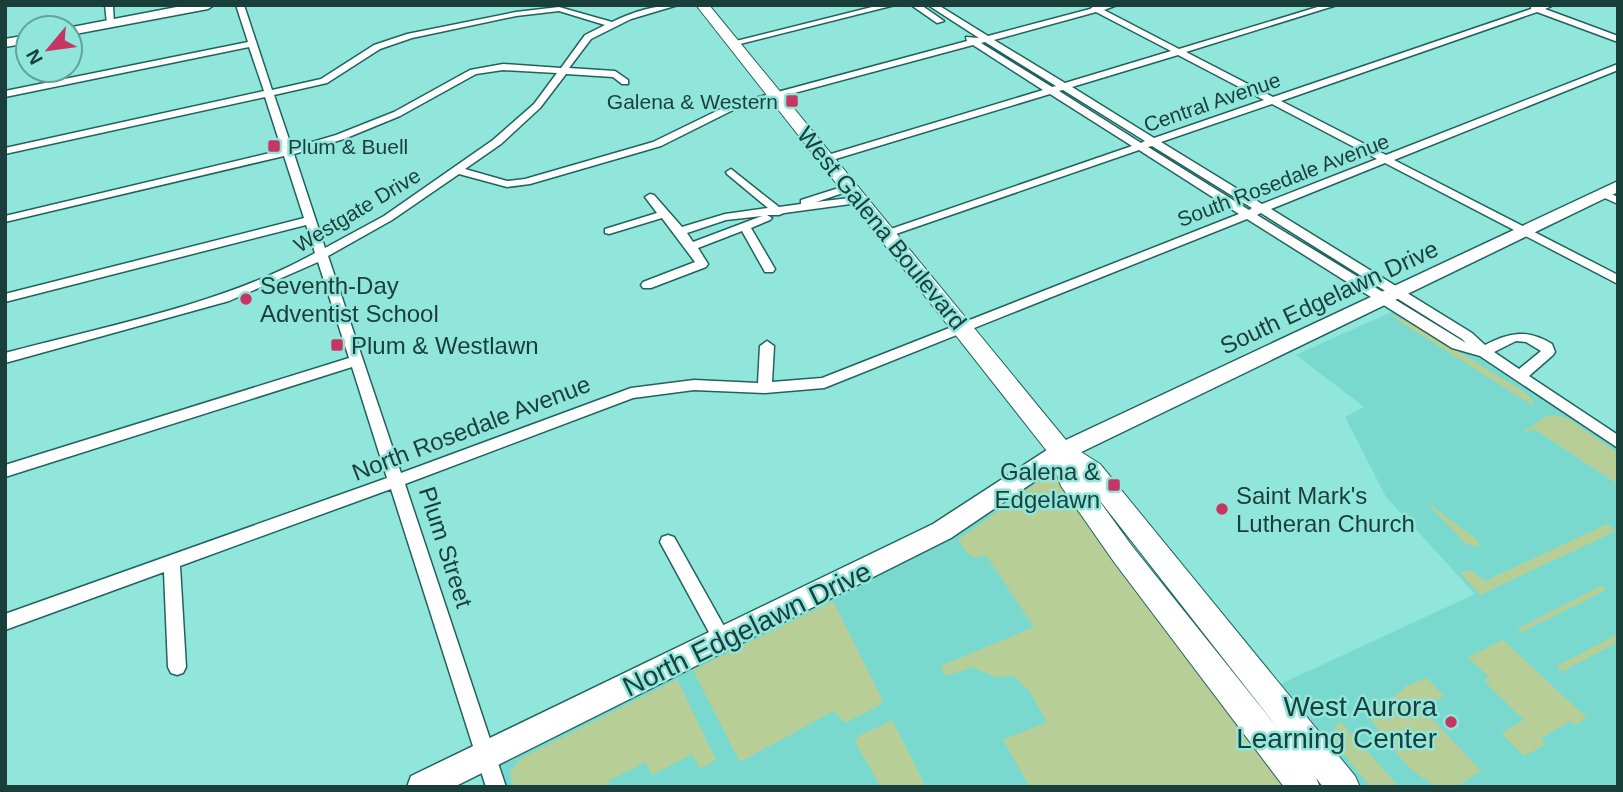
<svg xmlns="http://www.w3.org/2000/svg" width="1623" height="792" font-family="Arial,sans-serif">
	<rect width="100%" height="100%" fill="#91e6dc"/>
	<g fill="#7ad9cf">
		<polygon points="1418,300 1471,333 1618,438 1618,787 1358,787 1274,687 1475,594 1386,497 1345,417 1364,407 1296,355"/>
		<polygon points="1052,468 1300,787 506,787 499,763"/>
	</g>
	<g fill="#b7cf96">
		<polygon points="1388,314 1413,324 1526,393 1533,400 1532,405"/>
		<polygon points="1555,415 1567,418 1618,453 1618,484 1534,429 1526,432 1524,431 1547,416"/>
		<polygon points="1049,477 1059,478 1292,787 1030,787 1003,740 1047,722 1028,689 1013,676 995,677 973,667 946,676 941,666 1034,627 986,555 975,558 967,553 958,540 1043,478"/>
		<polygon points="1425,501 1478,540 1479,547 1466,544"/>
		<polygon points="1607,524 1616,531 1480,595 1460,573 1471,570 1485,581"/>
		<polygon points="1601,586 1605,588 1604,591 1522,632 1517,629"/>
		<polygon points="833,601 882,699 882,704 845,723 834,711 740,762 693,670"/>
		<polygon points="1618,634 1618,642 1563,671 1557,668 1557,666"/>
		<polygon points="1503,640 1587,718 1575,725 1571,721 1541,738 1546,744 1524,756 1501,733 1524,720 1484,681 1489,677 1468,657"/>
		<path d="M1427,678L1444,696L1422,708L1481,771C1472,776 1461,785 1451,787C1419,792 1383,735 1366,713L1402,691L1404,687Z"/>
		<polygon points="677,679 716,760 700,769 692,754 652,775 646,762 608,781 610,787 513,787 510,773 520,759"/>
		<polygon points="892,720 926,787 881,787 855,742 859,736"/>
		<polygon points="1341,722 1399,787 1371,787 1331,739 1337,724"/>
	</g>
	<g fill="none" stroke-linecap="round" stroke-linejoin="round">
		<g stroke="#20635d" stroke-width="3">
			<g id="street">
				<polygon points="105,5 113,5 114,25 107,23"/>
				<path d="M236,5H244L272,90L321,79L374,45L407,34L516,12L559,7L612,22C632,12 655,5 678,5L631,19L591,39L569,68L615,71L628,80V84H622L613,77L566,74L540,108L501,144L465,169L507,181L525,179L653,142L729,105L967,41L966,37L979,38L928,5H938L988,36L1090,9L1094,6L1117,5L1104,10L1179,49L1324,5H1337L1186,52L1273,97L1531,9V6L1554,5L1545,9L1618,36V42L1537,12L1281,101L1386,155L1618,64V70L1394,160L1618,275V284L1385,163L1271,209L1472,333L1485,345C1510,332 1527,329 1552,344L1555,352L1553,355L1529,376L1618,435V448L1480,356L1452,348L1247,219L824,388L765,393L694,390L633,398L405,484L506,787H486L391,489L180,566L186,667L183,673L177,675L171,673L168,667L164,572L5,630V614L387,478L352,367L5,477V465L349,358L318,262L229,301L5,363V353C106,326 224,304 315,253L306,225L5,302V294L304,218L284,156L5,222V216L282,150L265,97L5,154V148L264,91L249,47L5,97V91L248,42ZM559,11L605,25L585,35L561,68L503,64L470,70L394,112L336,135L292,148L274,95L327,83L380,49L412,38L516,16ZM1096,12L1171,51L1065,83L994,40ZM985,42L1056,86L1052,87L981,43ZM973,45L1043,90L821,157V161H829L1050,94L1132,146L882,232V236H890L1139,150L1239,214L822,378L772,382L774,346L767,341L760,346L758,383L694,380L631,388L401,473L328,256L392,220L459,174L507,187L530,184L661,146L735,109ZM1178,55L1264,100L1154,138L1072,87ZM503,70L557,73L534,104L493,140L384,216L325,248L294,154L344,139L400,116L476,74ZM1063,90L1145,141L1141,143L1059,91ZM1272,104L1377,159L1262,204L1161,142ZM1152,146L1252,208L1249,210L1148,147ZM1261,213L1462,339L1466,343L1257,215ZM1516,341L1526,342L1541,351L1519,369L1494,352Z"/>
				<polygon points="880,5 895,5 732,46 728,43"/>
				<polygon points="911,5 921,5 944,21 937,23"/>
				<path d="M731,169L779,207L801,204V200L848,185L852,186V190L816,202L858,197L864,200L858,203L784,213L779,215H767L772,218L770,220L751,228L775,269L773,272H765L742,231L698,248L708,264L706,267L651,288H643L641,285L643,282L695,262L662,218L609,234L605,233V229L657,213L645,197L650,194L654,195L682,227L725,214L768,208L727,174L726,172ZM762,216L693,242L687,233L726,220Z"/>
				<polygon points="1602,190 1618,197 1618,204 1598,195 1598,191"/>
				<polygon points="668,535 674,537 729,635 732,641 729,647 723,649 717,647 660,542 662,537"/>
			</g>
		</g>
		<g stroke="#20635d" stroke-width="3">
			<g id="secondary">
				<polygon points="187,5 214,5 208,9 70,35 70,28 67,28"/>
				<polygon points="28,35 28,43 5,47 5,39"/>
				<polygon points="1618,181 1618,192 1069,458 951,538 454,787 407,787 411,776 933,524 1053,446"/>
			</g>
		</g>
		<g stroke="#20635d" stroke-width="2">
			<path id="primary" d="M696,5H709L1070,445L1100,464L1355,776L1360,787H1323L1316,778L1320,787H1284L1114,562L1061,486L1050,455ZM1090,488L1280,731L1132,546Z"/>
		</g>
		<use href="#street" fill="#fff" fill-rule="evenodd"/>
		<use href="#secondary" fill="#fff" fill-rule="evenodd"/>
		<use href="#primary" fill="#fff" fill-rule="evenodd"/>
	</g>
	<g fill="#c53762" stroke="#91e6dc" stroke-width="2.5">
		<rect x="785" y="94" width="14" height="14" rx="3.5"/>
		<rect x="267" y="139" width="14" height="14" rx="3.5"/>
		<circle cx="246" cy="299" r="7"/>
		<rect x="330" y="338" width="14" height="14" rx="3.5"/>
		<rect x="1107" y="478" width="14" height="14" rx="3.5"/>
		<circle cx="1222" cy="509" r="7"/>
		<circle cx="1451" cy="722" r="7"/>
	</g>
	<g text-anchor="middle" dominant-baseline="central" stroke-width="5" stroke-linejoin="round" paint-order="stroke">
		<g font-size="21" fill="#1a3e3a" stroke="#91e6dc" text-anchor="end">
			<text x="778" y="101">Galena &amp; Western</text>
			<text x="288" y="146" text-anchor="start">Plum &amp; Buell</text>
		</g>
		<g font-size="21" fill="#1a3e3a" stroke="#91e6dc">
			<text transform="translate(1212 102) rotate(-19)">Central Avenue</text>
			<text transform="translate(1283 180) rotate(-21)">South Rosedale Avenue</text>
			<text transform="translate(357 210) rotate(-31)">Westgate Drive</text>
		</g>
		<g font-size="24" fill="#1a3e3a" stroke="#91e6dc">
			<text transform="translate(882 228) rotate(51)">West Galena Boulevard</text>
			<text transform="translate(1329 297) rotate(-25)">South Edgelawn Drive</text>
			<text transform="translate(471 428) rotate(-21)">North Rosedale Avenue</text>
			<text transform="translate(446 547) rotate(72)">Plum Street</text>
		</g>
		<g font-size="24" fill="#1a3e3a" stroke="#91e6dc" text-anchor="start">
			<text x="260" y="285">Seventh-Day<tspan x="260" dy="28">Adventist School</tspan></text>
			<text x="351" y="345">Plum &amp; Westlawn</text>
			<text x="1100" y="471" text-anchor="end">Galena &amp;<tspan x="1100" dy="28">Edgelawn</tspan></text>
			<text x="1236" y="495">Saint Mark's<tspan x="1236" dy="28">Lutheran Church</tspan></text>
		</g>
		<g font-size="28" fill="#1a3e3a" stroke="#91e6dc">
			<text transform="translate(747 629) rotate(-26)">North Edgelawn Drive</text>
		</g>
		<g font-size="28" fill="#1a3e3a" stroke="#91e6dc" text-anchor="end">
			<text x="1437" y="706">West Aurora<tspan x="1437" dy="32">Learning Center</tspan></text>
		</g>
	</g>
	<rect width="1623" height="792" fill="none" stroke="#1a3e3a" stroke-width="14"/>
	<g transform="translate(49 49) rotate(241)"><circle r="33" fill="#91e6dc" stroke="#61a39b" stroke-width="2"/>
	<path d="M0-5L12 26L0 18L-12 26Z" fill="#c53762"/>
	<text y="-10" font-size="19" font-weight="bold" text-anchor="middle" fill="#1a3e3a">N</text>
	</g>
</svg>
